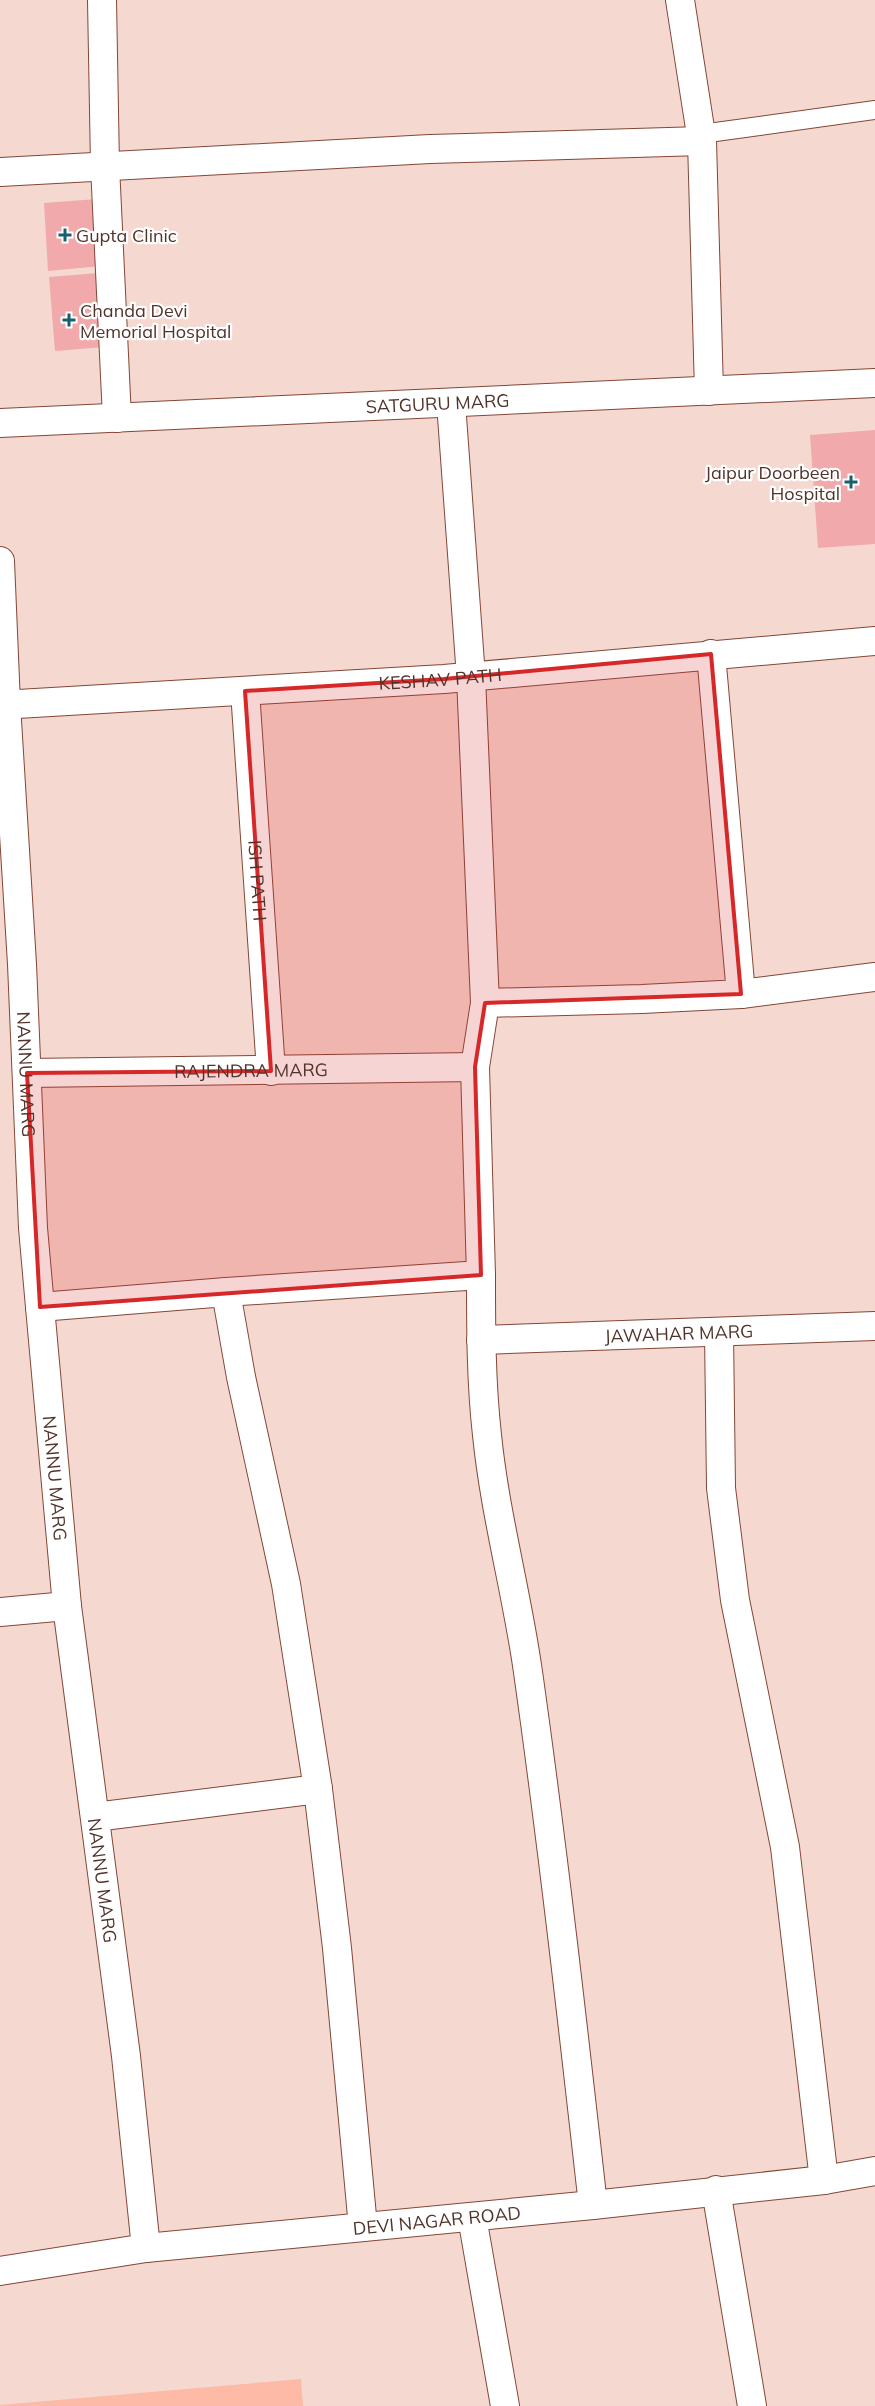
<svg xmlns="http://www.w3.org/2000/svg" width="875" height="2406" font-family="Mulish,sans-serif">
	<rect width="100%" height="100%" fill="#f5d9d0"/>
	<polygon fill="#fcbaa7" points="301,2379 303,2406 0,2406 0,2405"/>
	<g fill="#f1a9ac">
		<polygon points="97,199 101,266 48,271 44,203"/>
		<polygon points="98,273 105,347 55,351 49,277"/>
		<polygon points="875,430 875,544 818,548 810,435"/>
	</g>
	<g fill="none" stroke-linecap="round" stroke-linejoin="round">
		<g stroke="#824737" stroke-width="20">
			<polyline id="service" points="701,134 875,110"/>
		</g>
		<g stroke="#824737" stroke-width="30">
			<g id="minor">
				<polyline points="102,0 105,166 117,418"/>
				<polyline points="680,0 702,141 709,391"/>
				<polyline points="0,172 430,149 702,141"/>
				<polyline points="451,403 471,677 485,1003 475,1067 481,1275"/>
				<path id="s1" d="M0,561L6,704L22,964L33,1228L40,1307L67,1606L126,2056L146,2248"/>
				<path id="s2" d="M245,691L271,1071"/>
				<path id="s3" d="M0,705L444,679L875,641"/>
				<polyline points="741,994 875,977"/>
				<polyline points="485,1003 642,999 741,994 711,654"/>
				<path id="s4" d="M27,1073L475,1067"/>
				<path d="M226,1292L481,1275C481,1328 481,1382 487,1435C495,1515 517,1593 528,1672C553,1849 573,2027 593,2205"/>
				<polyline points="40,1307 226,1292 241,1377 286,1584 318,1789 337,1948 363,2227"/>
				<polyline points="719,1332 721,1488 735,1600 785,1847 824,2180"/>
				<path id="s5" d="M481,1340L875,1326"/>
				<polyline points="0,1612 67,1606"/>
				<polyline points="95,1817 318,1789"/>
				<polyline points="716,2190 752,2406"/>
				<polyline points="472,2217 505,2406"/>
				<path id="s6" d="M0,2271L146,2248L593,2205L824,2180L875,2171"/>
			</g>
		</g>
		<g stroke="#824737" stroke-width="30">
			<g id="tertiary">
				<path id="s7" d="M0,423L875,383"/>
			</g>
		</g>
		<use href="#service" stroke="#fff" stroke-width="18"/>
		<use href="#minor" stroke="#fff" stroke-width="28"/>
		<use href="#tertiary" stroke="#fff" stroke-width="28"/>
	</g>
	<path fill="#d62828" fill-opacity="0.2" stroke="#d62828" stroke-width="4" stroke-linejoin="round" d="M711,654L741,994L485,1003L475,1067L481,1275L40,1307L27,1073L271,1071L245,691L444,679Z"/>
	<g fill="#175f6f" stroke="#fff" stroke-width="2">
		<path d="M62.5 227.5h5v5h5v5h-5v5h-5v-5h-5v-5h5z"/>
		<path d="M66.5 312.5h5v5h5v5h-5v5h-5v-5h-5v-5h5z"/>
		<path d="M848.5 474.5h5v5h5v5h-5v5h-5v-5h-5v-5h5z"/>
	</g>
	<g text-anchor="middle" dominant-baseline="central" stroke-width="4.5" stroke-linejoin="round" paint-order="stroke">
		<g font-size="18" fill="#50342c" stroke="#fff" text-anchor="start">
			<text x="76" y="235">Gupta Clinic</text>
			<text x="80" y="310">Chanda Devi<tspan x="80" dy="21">Memorial Hospital</tspan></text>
			<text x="840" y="472" text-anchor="end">Jaipur Doorbeen<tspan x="840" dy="21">Hospital</tspan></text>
		</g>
		<g font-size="18" fill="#50342c" stroke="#fff">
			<text stroke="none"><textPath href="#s7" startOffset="438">SATGURU MARG</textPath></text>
			<text stroke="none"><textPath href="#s3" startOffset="441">KESHAV PATH</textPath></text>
			<text stroke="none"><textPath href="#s2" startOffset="190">ISH PATH</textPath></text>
			<text stroke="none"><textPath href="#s4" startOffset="224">RAJENDRA MARG</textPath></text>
			<text stroke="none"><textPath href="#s1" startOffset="514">NANNU MARG</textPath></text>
			<text stroke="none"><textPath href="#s5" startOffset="198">JAWAHAR MARG</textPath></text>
			<text stroke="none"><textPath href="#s1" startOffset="919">NANNU MARG</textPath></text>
			<text stroke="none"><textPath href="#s1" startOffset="1324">NANNU MARG</textPath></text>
			<text stroke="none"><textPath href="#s6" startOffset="440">DEVI NAGAR ROAD</textPath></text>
		</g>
	</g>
</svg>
